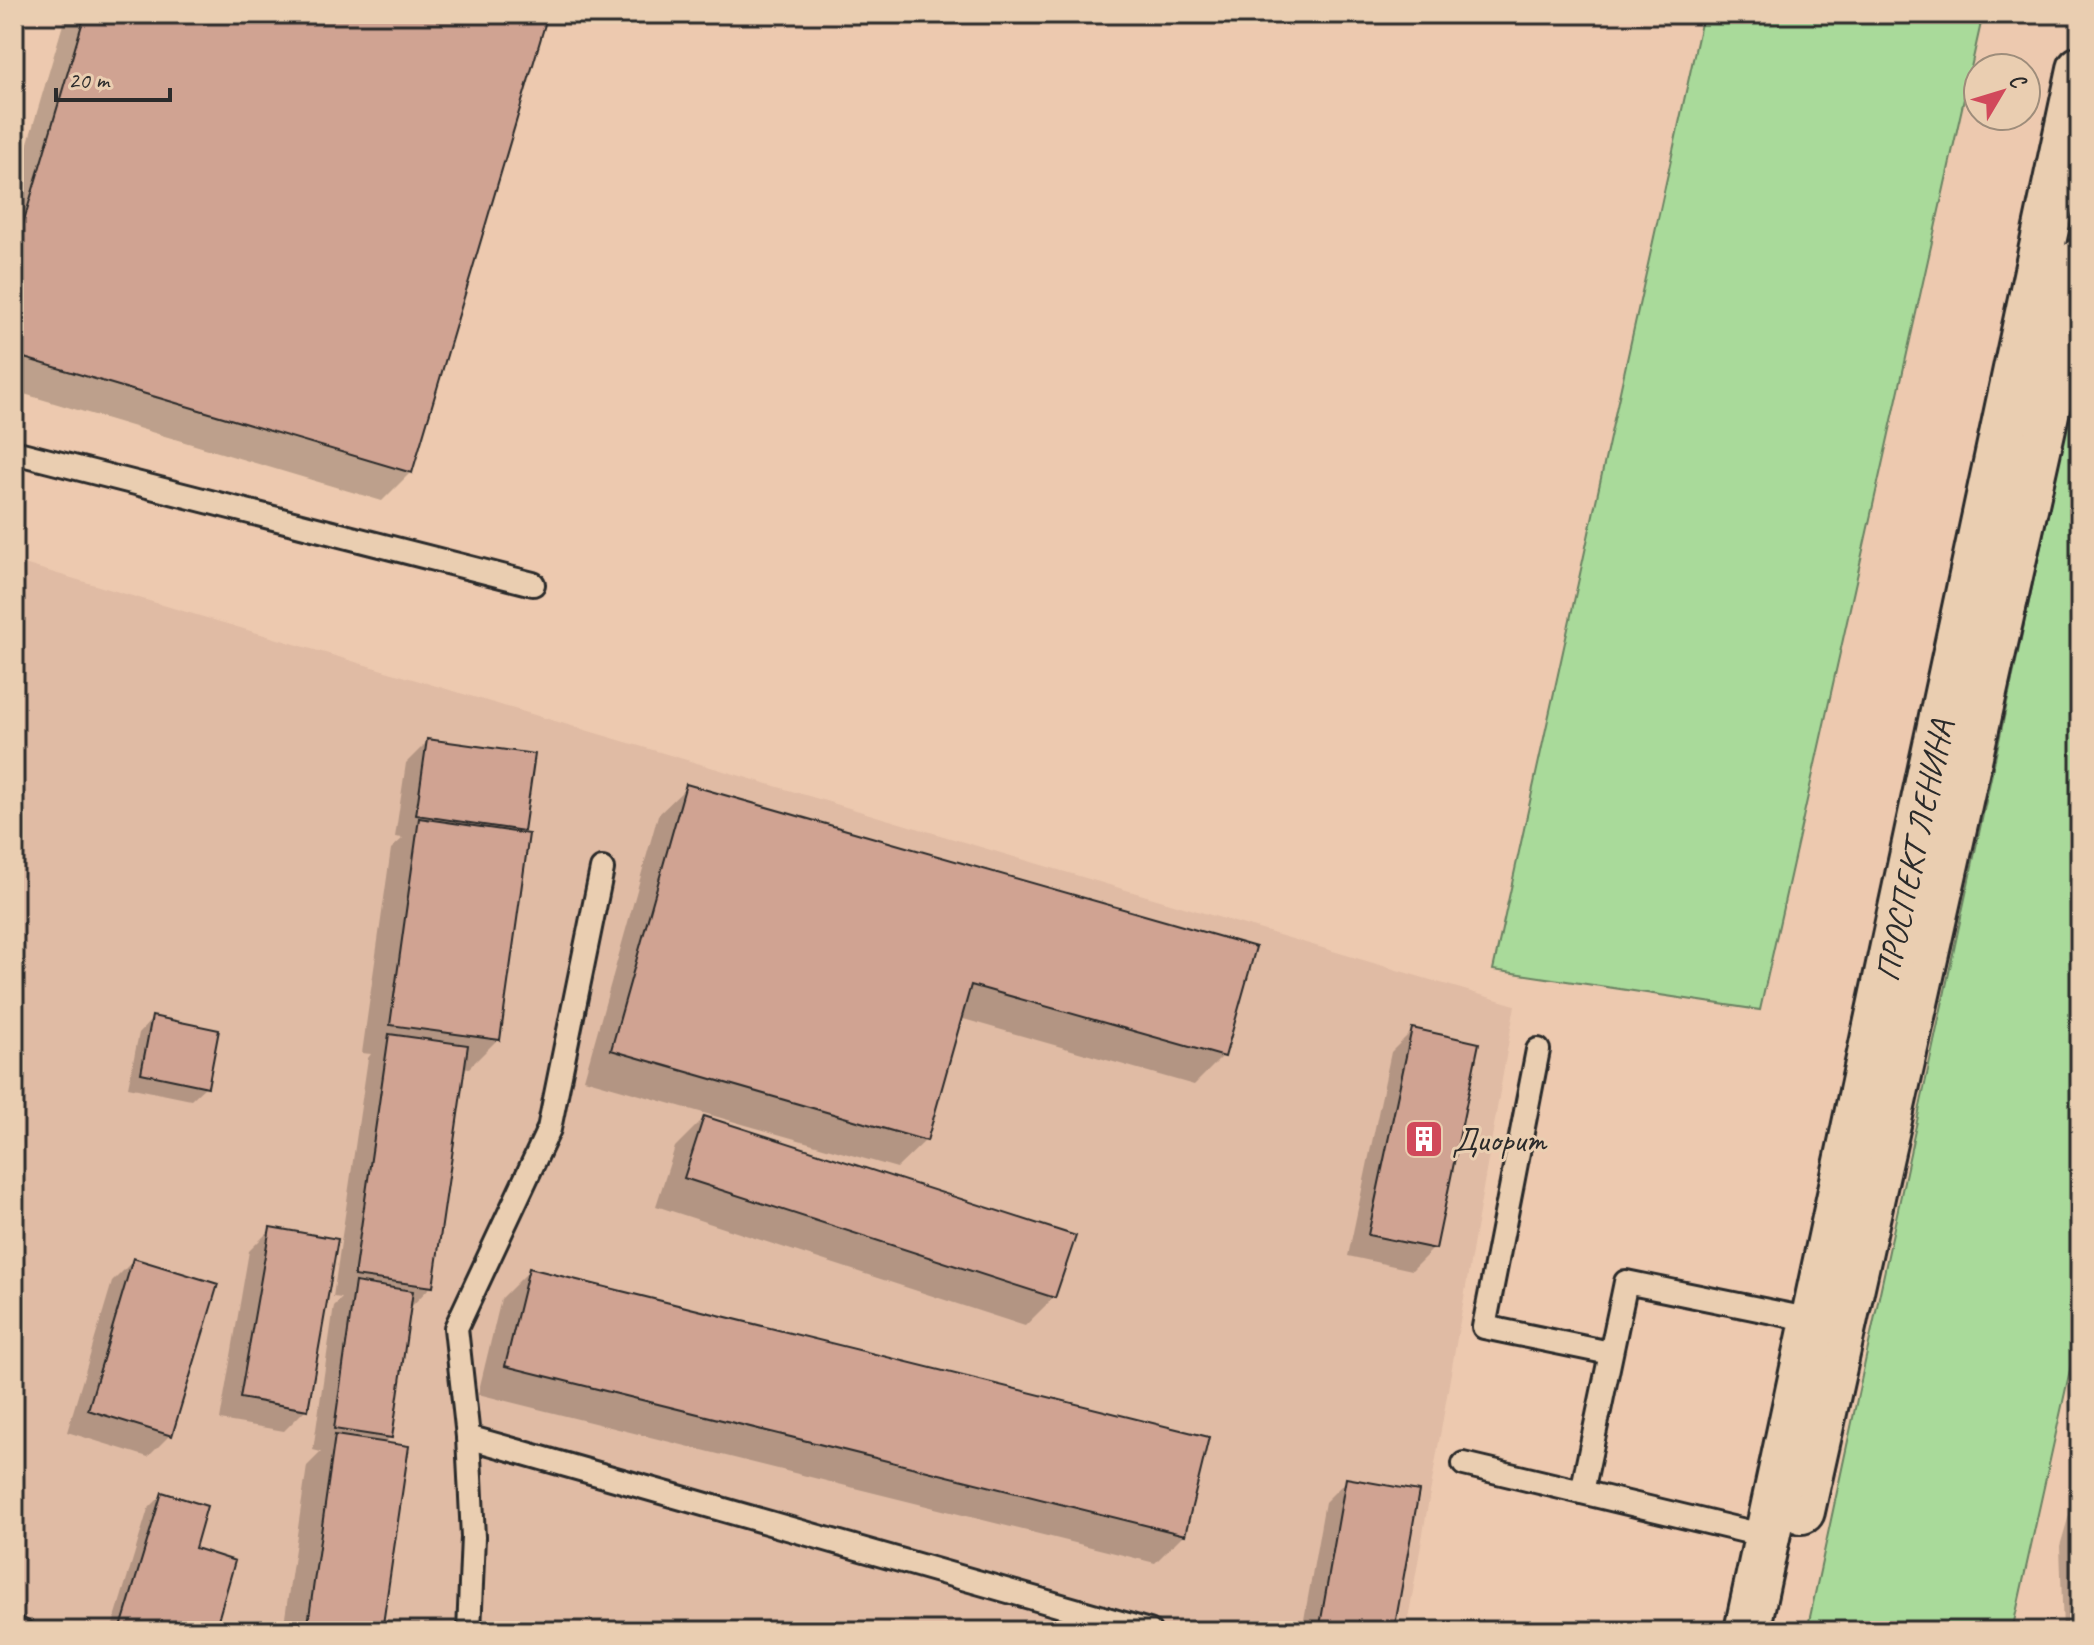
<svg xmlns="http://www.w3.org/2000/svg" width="2094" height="1645" font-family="Caveat,sans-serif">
	<rect width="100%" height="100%" fill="#edc9af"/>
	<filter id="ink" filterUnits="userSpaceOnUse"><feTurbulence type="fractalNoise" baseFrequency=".0125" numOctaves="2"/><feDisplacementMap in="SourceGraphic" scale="16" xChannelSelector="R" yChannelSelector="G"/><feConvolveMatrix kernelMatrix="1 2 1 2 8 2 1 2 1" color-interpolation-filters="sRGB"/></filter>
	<g filter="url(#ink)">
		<polygon fill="#e0bba4" points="14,561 1515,1005 1406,1631 14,1631"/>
		<g fill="#a9da9a" stroke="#6a8262" stroke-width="2">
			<polygon points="1703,14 1983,14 1760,1010 1493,970"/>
			<polygon points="2080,365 2080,1325 2012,1631 1807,1631"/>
		</g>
		<g fill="#0003">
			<polygon points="66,14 546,14 411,472 382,501 14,391 14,190"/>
			<polygon points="428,741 522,830 517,835 498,1039 469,1068 463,1067 431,1286 409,1309 390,1437 383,1444 380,1631 283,1631 307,1466 321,1452 313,1450 334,1306 342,1298 333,1297 368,1058 371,1054 362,1053 391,849 403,838 395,837 406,763"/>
			<polygon points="687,787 1223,1056 1194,1085 960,1018 926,1140 897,1168 584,1079 658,815"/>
			<polygon points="153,1018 206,1086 191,1100 128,1087 139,1033"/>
			<polygon points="1413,1030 1434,1248 1412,1270 1348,1256 1391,1052"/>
			<polygon points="704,1118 1054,1297 1025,1326 656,1206 675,1147"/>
			<polygon points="271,1229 306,1409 284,1431 220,1420 249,1251"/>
			<polygon points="134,1260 170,1435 148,1457 67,1432 112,1282"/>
			<polygon points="530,1270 1184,1534 1155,1563 478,1394 501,1299"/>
			<polygon points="2080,1477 2080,1631 2063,1631 2060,1546"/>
			<polygon points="1347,1480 1392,1631 1302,1631 1325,1502"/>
			<polygon points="162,1495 192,1550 212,1631 111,1631 148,1509"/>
		</g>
		<g fill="#d0a392" stroke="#2b2b2b" stroke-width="2">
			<polygon points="85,14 548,14 412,473 14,355 14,254"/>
			<polygon points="427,739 535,754 524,831 416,815"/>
			<polygon points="686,784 1256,947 1225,1057 971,985 927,1141 611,1050"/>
			<polygon points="419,818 529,834 500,1040 390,1025"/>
			<polygon points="152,1016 219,1030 208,1087 141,1073"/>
			<polygon points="1412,1028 1479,1043 1436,1249 1368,1235"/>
			<polygon points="389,1034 468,1045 433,1287 354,1276"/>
			<polygon points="704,1116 1076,1236 1055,1298 684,1178"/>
			<polygon points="270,1227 338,1239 308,1410 240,1398"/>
			<polygon points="133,1258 218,1284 172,1436 88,1410"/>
			<polygon points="529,1268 1209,1437 1185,1535 505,1366"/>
			<polygon points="355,1282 413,1291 392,1438 334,1429"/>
			<polygon points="335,1435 409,1446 382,1631 307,1631"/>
			<polygon points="1346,1478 1419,1491 1394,1631 1319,1631"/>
			<polygon points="162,1492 207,1506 195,1548 235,1561 215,1631 120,1631"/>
			<polygon points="14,1613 47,1631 14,1631"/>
		</g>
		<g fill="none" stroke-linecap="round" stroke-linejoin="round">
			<g stroke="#2b2b2b" stroke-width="28">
				<g id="service">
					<polyline points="14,452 533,584"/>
					<polyline points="1538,1050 1484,1327 1610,1353"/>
					<polyline points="468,1437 1149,1631"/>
					<polyline points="1464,1464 1766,1536"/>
					<polyline points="1582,1492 1626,1282 1812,1320"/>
					<polyline points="469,1631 473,1537 468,1437 456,1328 549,1129 602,869"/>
				</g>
			</g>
			<g stroke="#2b2b2b" stroke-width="50">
				<g id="secondary">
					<polyline points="1802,1511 2080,261"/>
					<path id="s1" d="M1747,1631L2080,69"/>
				</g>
			</g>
			<use href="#service" stroke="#eaceb1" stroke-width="22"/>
			<use href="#secondary" stroke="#eaceb1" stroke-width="44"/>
		</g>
	</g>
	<defs>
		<g id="building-square" transform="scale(2)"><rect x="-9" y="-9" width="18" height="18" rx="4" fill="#d1495b" stroke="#eaceb1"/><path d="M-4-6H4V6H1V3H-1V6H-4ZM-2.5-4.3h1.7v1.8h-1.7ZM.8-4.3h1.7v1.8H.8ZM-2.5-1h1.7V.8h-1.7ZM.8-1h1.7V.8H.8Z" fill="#fff"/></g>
	</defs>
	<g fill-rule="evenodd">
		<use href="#building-square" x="1424" y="1139"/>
	</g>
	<g text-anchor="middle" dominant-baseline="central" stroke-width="6" stroke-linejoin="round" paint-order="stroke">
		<g font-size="34" fill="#2b2b2b" stroke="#eaceb1">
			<text stroke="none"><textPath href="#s1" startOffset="798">ПРОСПЕКТ ЛЕНИНА</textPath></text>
		</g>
		<g font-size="34" fill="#2b2b2b" stroke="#eaceb1" text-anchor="start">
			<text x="1452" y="1139">Диорит</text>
		</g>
	</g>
	<rect width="2094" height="1645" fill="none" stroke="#eaceb1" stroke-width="48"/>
	<rect x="24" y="24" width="2046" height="1597" fill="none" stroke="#2b2b2b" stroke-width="3" filter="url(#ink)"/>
	<g transform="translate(2002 92) rotate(52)"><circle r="38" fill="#eaceb1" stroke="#9e8d7b" stroke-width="2"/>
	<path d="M0-6L14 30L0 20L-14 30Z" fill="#d1495b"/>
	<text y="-12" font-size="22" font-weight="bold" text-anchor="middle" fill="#2b2b2b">С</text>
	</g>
	<path d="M56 88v12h114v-12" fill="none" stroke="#2b2b2b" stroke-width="4"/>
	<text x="68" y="88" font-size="24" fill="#2b2b2b" stroke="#eaceb1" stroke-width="6" paint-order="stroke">20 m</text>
</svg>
